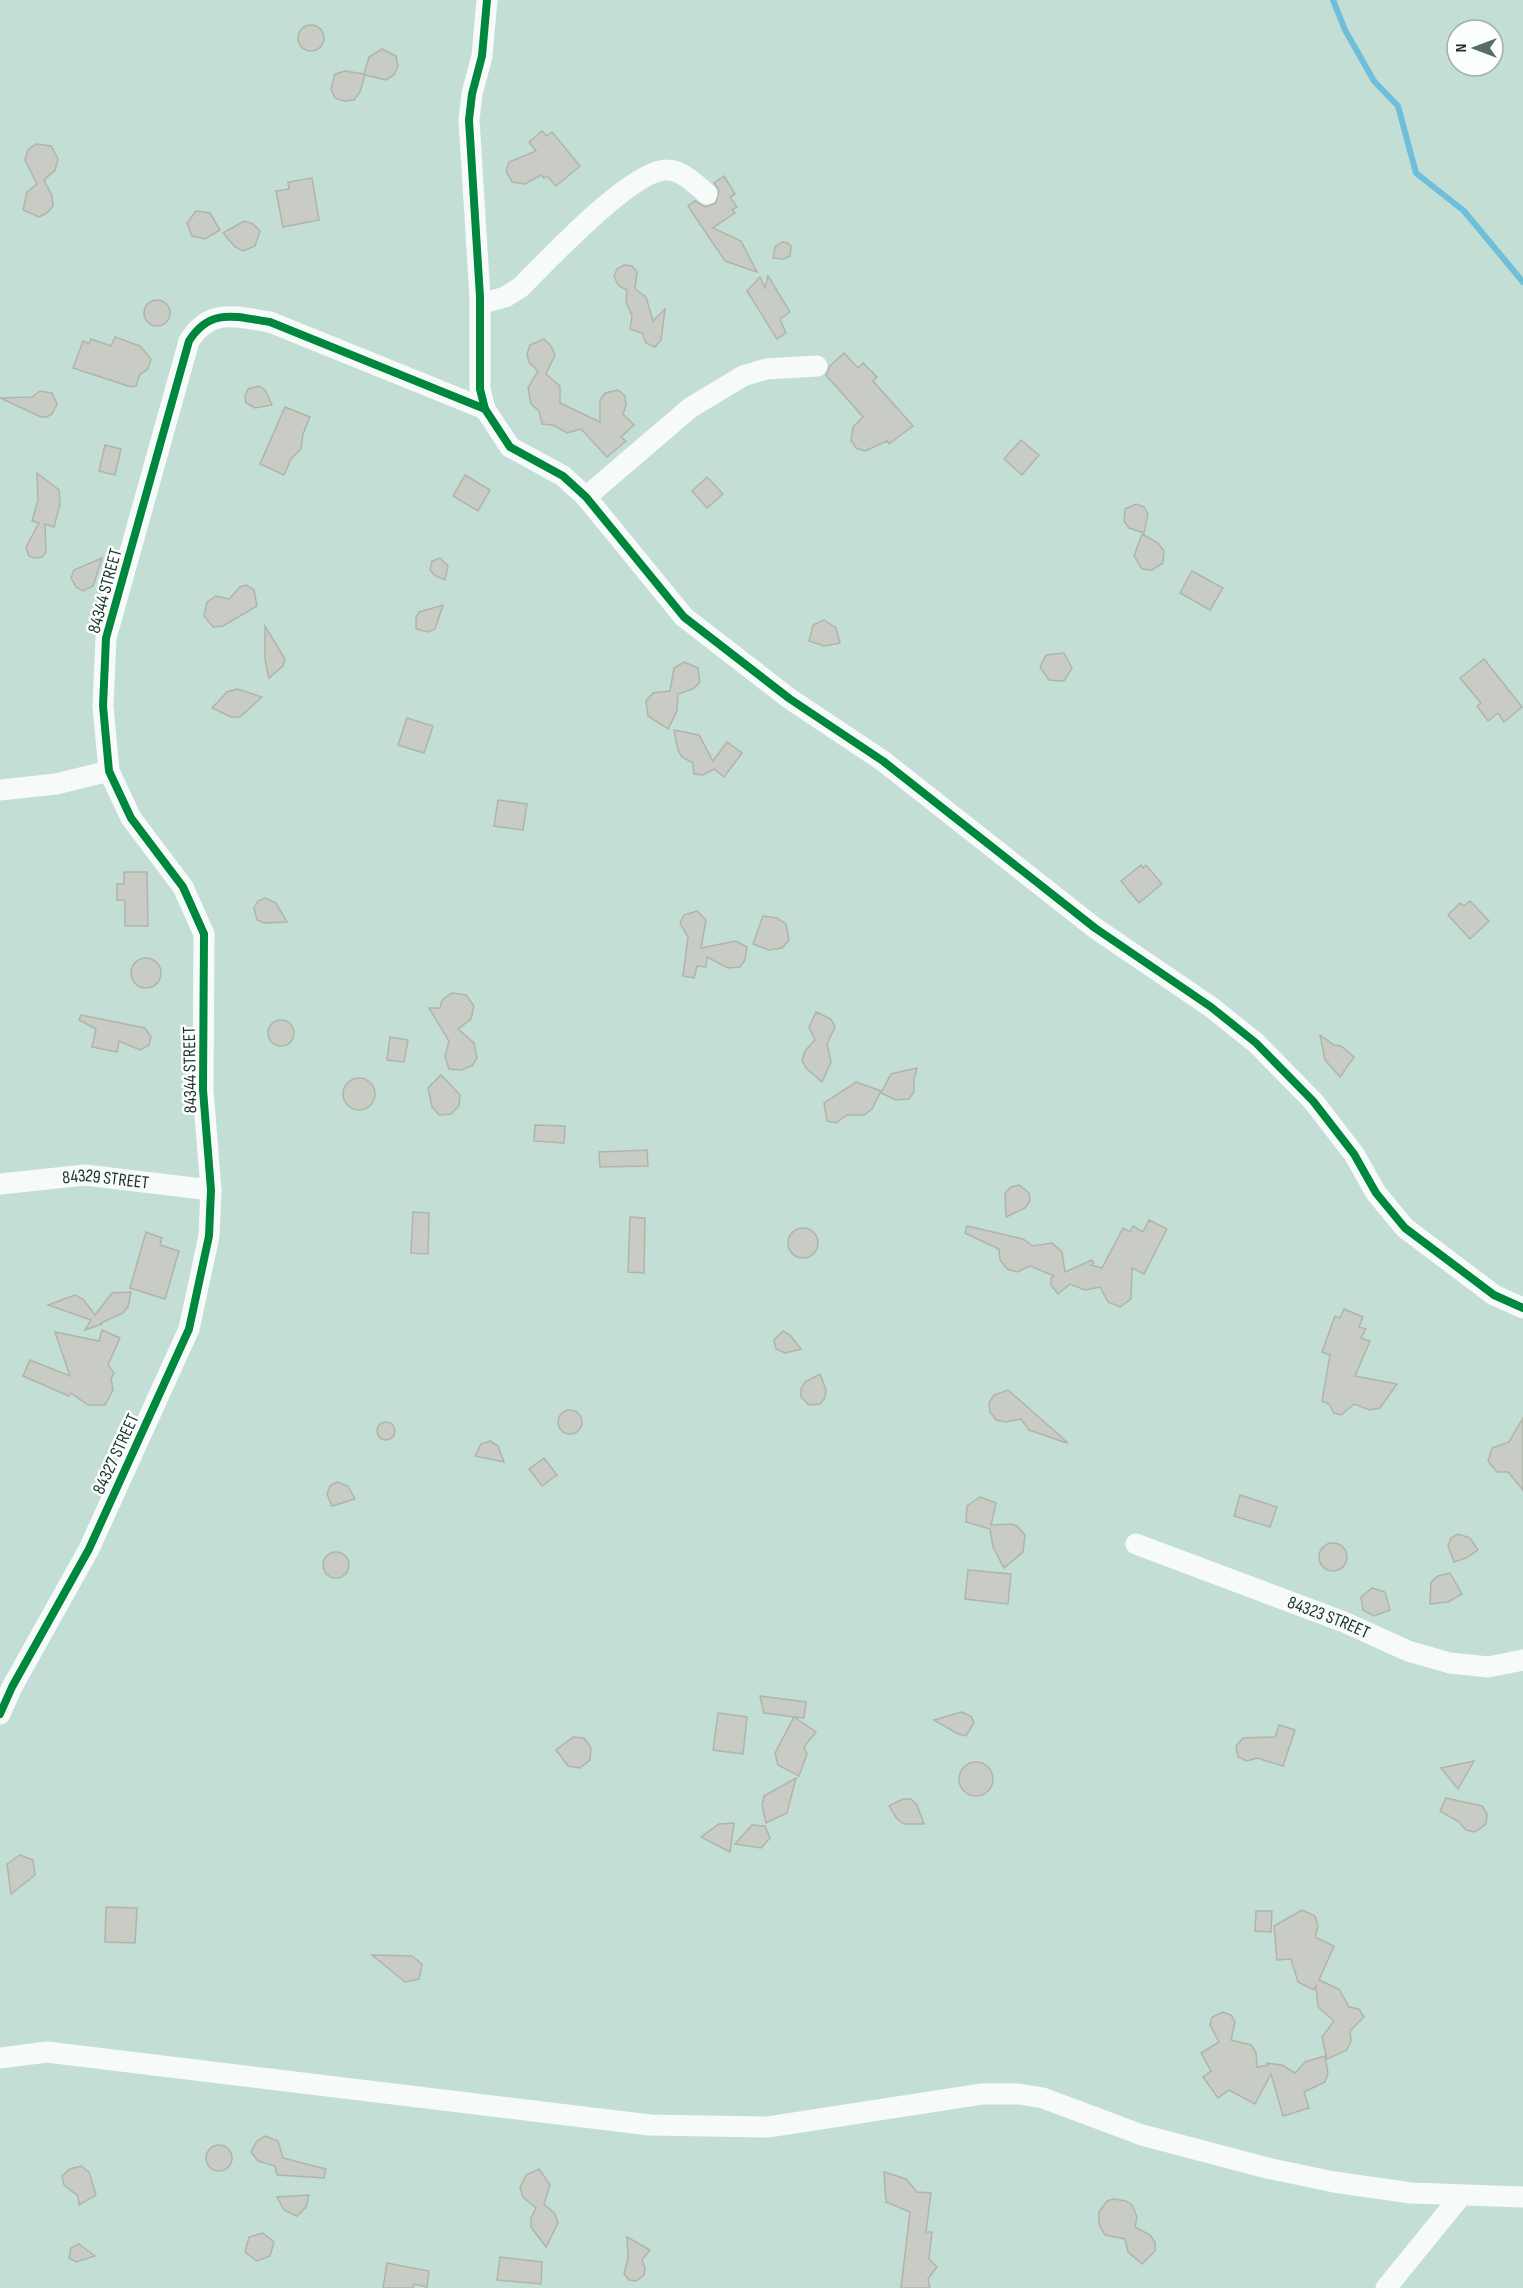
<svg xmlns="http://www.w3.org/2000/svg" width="1523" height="2288" font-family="'Sofia Sans Condensed',sans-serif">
	<rect width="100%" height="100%" fill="#c3ded4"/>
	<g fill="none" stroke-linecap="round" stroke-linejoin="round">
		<polyline stroke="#6fbeda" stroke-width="6" points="1333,0 1345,30 1374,81 1398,106 1416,173 1464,211 1523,282"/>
	</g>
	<g fill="#c8ccc4" stroke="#b0b5ac" stroke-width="1.5">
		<circle cx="311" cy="38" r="13"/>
		<polygon points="382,49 396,56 398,66 394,75 386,80 365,75 360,92 354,100 344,101 335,98 331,89 335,74 345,71 364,74 369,57"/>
		<polygon points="542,131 547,136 552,132 580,166 556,186 547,176 544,178 541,175 525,184 512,182 506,171 509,162 536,151 529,142"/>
		<polygon points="36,144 51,146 58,159 55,170 44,180 52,196 53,206 47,213 39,217 23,210 27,192 37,184 25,160 28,150"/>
		<polygon points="724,176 735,194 730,197 737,207 732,210 735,213 713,228 741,241 757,272 725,261 688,206 695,201 705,207 716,203 719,190 714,183"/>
		<polygon points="312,178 319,220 283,227 276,191 289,189 288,182"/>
		<polygon points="196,211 210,213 220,230 205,239 192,236 187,223"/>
		<polygon points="244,221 253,224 260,231 255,246 243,251 235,247 223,233"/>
		<polygon points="782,242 788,243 791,246 790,256 784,259 773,258 775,247"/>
		<polygon points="624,265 632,266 637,272 635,289 646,297 653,321 665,309 661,340 655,347 646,343 642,333 630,329 632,316 626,302 627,290 619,286 614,277 617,269"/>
		<polygon points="768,276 790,312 780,319 786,333 777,339 747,291 760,277 765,288"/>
		<circle cx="157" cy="313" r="13"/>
		<polygon points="115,337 140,346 151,359 148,369 140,374 136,386 131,387 73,368 83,341 89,344 91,339 111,346"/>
		<polygon points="544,339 551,346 555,355 546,374 560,386 560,403 600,422 600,400 605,393 618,390 625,396 626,405 623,414 634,425 621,437 626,441 607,457 581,429 567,433 553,425 542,424 539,411 531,404 528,388 538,371 529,362 527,354 530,345"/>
		<polygon points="844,353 858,368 863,363 877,377 873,381 913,426 889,444 887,441 865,451 856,448 851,440 853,427 863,417 826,375 830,366"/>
		<polygon points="259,386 265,390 272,405 255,408 246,403 245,396 248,389"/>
		<polygon points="40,391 52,393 57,404 52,414 47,417 41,417 0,398 32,397"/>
		<polygon points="285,407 310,417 303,434 301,449 291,459 284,475 260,464"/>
		<polygon points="1021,440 1039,455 1022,475 1004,459"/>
		<polygon points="105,445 121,449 115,475 99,471"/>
		<polygon points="37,473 59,490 60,504 54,527 45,524 46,552 42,557 34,558 29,556 26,547 39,523 32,521 38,500"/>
		<polygon points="465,475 490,490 478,511 453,496"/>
		<polygon points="707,477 723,494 707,508 692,491"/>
		<polygon points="1136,504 1144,507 1148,514 1144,533 1129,528 1124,521 1125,509"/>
		<polygon points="1142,534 1158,543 1164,551 1163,563 1152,570 1142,569 1134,556"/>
		<polygon points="102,558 93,586 83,591 76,587 71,578 74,570"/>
		<polygon points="440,558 448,566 445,580 434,575 430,570 432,561"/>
		<polygon points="1192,571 1223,588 1210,610 1180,593"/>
		<polygon points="246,585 254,590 257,606 223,626 213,627 204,616 207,602 216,596 229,599 240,587"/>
		<polygon points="443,605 435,629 428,632 416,629 416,618 419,612"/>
		<polygon points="824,620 836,628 840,643 824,646 809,641 813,625"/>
		<polygon points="265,626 285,659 283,666 269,678 265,660"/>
		<polygon points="1064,653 1072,668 1064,681 1049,680 1040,667 1046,655"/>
		<polygon points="1484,659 1522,707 1504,722 1498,713 1488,721 1477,706 1481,703 1460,678"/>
		<polygon points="684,662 698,668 700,682 693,689 678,694 677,711 668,729 648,716 646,701 653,693 670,691 674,668"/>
		<polygon points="237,689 262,697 240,717 231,717 212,708 227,692"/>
		<polygon points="407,718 433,726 424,753 398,745"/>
		<polygon points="674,730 699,735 713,761 727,742 742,753 724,777 714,769 703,775 694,774 693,763 682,757 678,750"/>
		<polygon points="498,800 527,804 523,830 494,826"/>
		<polygon points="1141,865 1143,868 1146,865 1162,884 1139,903 1121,881"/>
		<polygon points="124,872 147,872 148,926 125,926 125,900 117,900 117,884 124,884"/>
		<polygon points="265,898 276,903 287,922 265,923 257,920 254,908 258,901"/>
		<polygon points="1470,901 1489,921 1470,939 1448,915 1460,903 1464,906"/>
		<polygon points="697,911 706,920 701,948 736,941 747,947 745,960 740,967 728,968 707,957 706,967 697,966 694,978 683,976 688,937 680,923 684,915"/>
		<polygon points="763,916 777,918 786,924 789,940 782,948 769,950 753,944"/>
		<circle cx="146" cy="973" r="15"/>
		<polygon points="452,993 466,995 474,1006 471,1019 458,1029 474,1043 477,1058 472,1066 461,1070 449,1069 445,1056 449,1041 429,1008 440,1008 442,1000"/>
		<polygon points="816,1012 831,1019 835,1027 827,1044 831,1062 822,1082 806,1068 802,1060 805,1051 815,1040 809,1027"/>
		<polygon points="81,1015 145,1028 151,1037 149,1045 140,1050 119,1041 117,1052 92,1047 96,1029 79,1020"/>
		<circle cx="281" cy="1033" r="13"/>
		<polygon points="1320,1035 1334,1045 1341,1046 1354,1057 1340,1077 1325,1060"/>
		<polygon points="390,1037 408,1040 404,1062 387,1060"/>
		<polygon points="917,1068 914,1079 914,1092 909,1099 896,1100 881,1093 891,1074"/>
		<polygon points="441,1075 460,1095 459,1106 451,1114 439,1115 432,1107 428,1088"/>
		<circle cx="359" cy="1094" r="16"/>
		<polygon points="856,1082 881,1091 872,1109 864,1115 847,1115 836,1123 827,1121 824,1103"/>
		<polygon points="535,1125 565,1126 564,1143 534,1141"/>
		<polygon points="647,1150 648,1166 600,1167 599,1152"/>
		<polygon points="1019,1185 1029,1193 1030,1201 1025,1208 1006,1217 1005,1193 1011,1187"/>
		<polygon points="413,1212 429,1213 428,1254 411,1253"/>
		<polygon points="630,1217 645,1218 644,1273 628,1272"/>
		<polygon points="1149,1220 1167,1229 1144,1274 1132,1268 1131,1299 1120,1307 1108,1302 1100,1287 1085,1290 1070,1284 1058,1294 1051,1285 1051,1278 1054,1276 1030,1266 1017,1272 1007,1269 1000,1260 999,1249 965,1233 967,1226 1023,1239 1033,1246 1052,1243 1062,1252 1065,1272 1092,1260 1094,1263 1091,1265 1102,1268 1123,1228 1130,1232 1133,1226 1143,1232"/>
		<circle cx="803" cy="1243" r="15"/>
		<polygon points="146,1232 162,1238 160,1245 179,1251 165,1299 130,1288"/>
		<polygon points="131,1292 128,1307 123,1313 101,1323 102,1324 85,1330 91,1320 48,1305 75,1295 83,1299 95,1315 112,1293"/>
		<polygon points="1344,1309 1363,1317 1359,1327 1366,1329 1361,1338 1370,1341 1355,1376 1397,1384 1380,1408 1370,1410 1354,1404 1341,1415 1334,1413 1329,1404 1322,1401 1330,1355 1322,1352 1335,1316 1340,1318"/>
		<polygon points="102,1330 120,1338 108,1365 114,1373 111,1379 113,1390 105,1405 88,1405 71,1393 69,1396 23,1376 30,1360 70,1376 55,1332 99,1341"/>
		<polygon points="783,1331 790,1335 801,1349 785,1353 776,1349 774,1340"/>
		<polygon points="820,1374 826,1390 825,1398 820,1404 809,1405 801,1397 801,1389 805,1382"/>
		<polygon points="1008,1390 1067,1442 1067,1443 1029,1430 1021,1419 1005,1422 996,1420 990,1412 989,1403 994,1395"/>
		<circle cx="570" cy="1422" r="12"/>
		<polygon points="1523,1418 1523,1490 1508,1472 1497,1472 1488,1461 1492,1448 1509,1442"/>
		<circle cx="386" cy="1431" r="9"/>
		<polygon points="490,1441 498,1446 504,1462 475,1456 481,1444"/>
		<polygon points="544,1458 557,1475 542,1486 529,1469"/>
		<polygon points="337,1482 348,1486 355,1499 332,1506 327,1494 330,1486"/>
		<polygon points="1240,1495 1277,1507 1270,1527 1234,1516"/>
		<polygon points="980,1497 996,1503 991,1525 1012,1524 1017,1526 1025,1535 1023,1552 1004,1568 993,1547 990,1529 966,1522 967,1506"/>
		<polygon points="1458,1534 1470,1538 1478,1550 1466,1558 1454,1562 1448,1546 1451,1538"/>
		<circle cx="1333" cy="1557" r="14"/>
		<circle cx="336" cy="1565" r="13"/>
		<polygon points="968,1570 1011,1574 1008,1604 965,1599"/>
		<polygon points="1450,1573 1462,1594 1448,1602 1430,1604 1431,1582 1438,1576"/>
		<polygon points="1372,1588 1385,1592 1390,1610 1374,1616 1363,1610 1361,1597"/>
		<polygon points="760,1696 806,1702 804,1718 794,1717 816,1732 804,1747 807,1754 799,1776 778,1765 775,1753 794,1717 764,1713"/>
		<polygon points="961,1712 971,1716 974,1723 966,1736 958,1734 934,1720"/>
		<polygon points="718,1713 747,1717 743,1754 713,1750"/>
		<polygon points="1279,1725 1295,1730 1283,1766 1257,1758 1247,1761 1238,1757 1236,1746 1243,1738 1275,1737"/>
		<polygon points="573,1737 584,1738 591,1748 590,1760 580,1768 568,1766 556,1750"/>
		<polygon points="1474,1761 1458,1789 1441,1768"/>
		<circle cx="976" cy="1779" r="17"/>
		<polygon points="796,1778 787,1813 766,1823 762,1805 764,1796"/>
		<polygon points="1446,1798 1482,1806 1487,1814 1486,1824 1475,1832 1466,1830 1459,1822 1440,1811"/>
		<polygon points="903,1799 911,1799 917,1805 924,1824 904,1824 897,1819 889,1806"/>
		<polygon points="734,1823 730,1852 701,1837 719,1824"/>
		<polygon points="752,1825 765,1826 770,1838 761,1848 735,1844"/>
		<polygon points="20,1855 33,1860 35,1875 11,1894 7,1864"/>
		<polygon points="106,1907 137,1908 135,1943 105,1942"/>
		<polygon points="1302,1910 1315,1916 1318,1926 1315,1937 1334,1946 1319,1980 1339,1989 1349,2007 1359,2009 1364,2017 1350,2031 1351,2041 1347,2050 1327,2059 1322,2037 1334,2021 1318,2007 1316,1986 1314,1990 1298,1982 1291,1959 1277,1960 1274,1926"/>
		<polygon points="1256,1911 1272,1911 1271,1932 1255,1931"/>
		<polygon points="372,1955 412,1956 422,1964 419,1979 405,1982"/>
		<polygon points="1223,2012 1231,2015 1235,2022 1231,2040 1251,2045 1256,2052 1257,2067 1268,2065 1267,2063 1282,2065 1295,2073 1305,2062 1325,2056 1328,2073 1325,2082 1304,2092 1309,2108 1283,2116 1271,2074 1255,2104 1229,2090 1218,2098 1203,2077 1211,2071 1201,2053 1219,2042 1210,2025 1212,2017"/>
		<polygon points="265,2136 278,2141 283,2158 326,2169 324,2178 277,2175 275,2166 258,2161 251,2152 257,2141"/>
		<circle cx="219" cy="2158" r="13"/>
		<polygon points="81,2166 89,2172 96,2195 79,2205 78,2196 64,2185 62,2176 70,2169"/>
		<polygon points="539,2169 550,2185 544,2204 555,2214 558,2223 546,2247 531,2227 531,2218 536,2208 523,2197 520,2188 526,2175"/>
		<polygon points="884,2172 906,2179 917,2192 931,2193 926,2232 932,2232 929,2259 937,2267 928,2279 930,2288 901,2288 910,2212 886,2202"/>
		<polygon points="309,2195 306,2207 297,2216 284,2210 277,2197"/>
		<polygon points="1114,2199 1126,2201 1132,2205 1137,2217 1135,2227 1150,2235 1155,2242 1155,2251 1142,2264 1128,2252 1125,2239 1105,2235 1099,2224 1099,2212 1107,2201"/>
		<polygon points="263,2233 274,2242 270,2256 257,2261 245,2252 249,2237"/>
		<polygon points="627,2237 650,2250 642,2260 645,2268 644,2275 636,2281 629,2280 624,2274 628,2258"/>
		<polygon points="79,2244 95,2256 76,2262 69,2258 71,2248"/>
		<polygon points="500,2257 542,2262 541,2284 497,2280"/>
		<polygon points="387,2263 429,2271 427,2287 414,2284 413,2288 383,2288"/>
	</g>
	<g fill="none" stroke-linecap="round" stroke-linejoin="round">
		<g stroke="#f6faf9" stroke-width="21">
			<polyline points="487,0 482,56 472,94 469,120 480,297 480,389 485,409 510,447 563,476 586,497 684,617 790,699 883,761 1095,928 1211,1007 1256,1043 1313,1101 1354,1154 1376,1193 1405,1228 1494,1295 1523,1308"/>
			<path d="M480,304L505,297L521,287C547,261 634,167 668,170C684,171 696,185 707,194"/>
			<polyline points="586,497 690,408 743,376 766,369 817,366"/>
			<polyline points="0,790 56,784 109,771"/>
			<path id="s1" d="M0,1184L85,1175L211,1190"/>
			<path id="s2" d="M1136,1544L1344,1622L1408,1651L1450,1663L1488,1667L1523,1660"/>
			<path d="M0,1714L12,1687L89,1549L189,1329L209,1236L211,1190L203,1090L204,934L183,887L131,818L109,771L103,706L106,638L189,341C210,307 236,317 270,322L485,409"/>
			<polyline points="0,2058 47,2052 650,2125 768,2127 982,2094 1019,2094 1043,2098 1142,2135 1267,2168 1334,2182 1411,2193 1523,2197"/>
			<polyline points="1386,2288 1460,2197"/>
		</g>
		<g stroke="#fafffd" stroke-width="11">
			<g id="cycleway">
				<polyline points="487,0 482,56 472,94 469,120 480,297 480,389 485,409 510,447 563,476 586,497 684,617 790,699 883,761 1095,928 1211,1007 1256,1043 1313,1101 1354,1154 1376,1193 1405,1228 1494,1295 1523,1308"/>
				<path d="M0,1714L12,1687L89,1549L189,1329L209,1236L211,1190L203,1090L204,934L183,887L131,818L109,771L103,706L106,638L189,341C210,307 236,317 270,322L485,409"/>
			</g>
		</g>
		<use href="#cycleway" stroke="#00873e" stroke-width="8"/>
	</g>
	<g text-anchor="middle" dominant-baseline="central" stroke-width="5" stroke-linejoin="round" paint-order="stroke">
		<g font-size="18" fill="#1d3129" stroke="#fafffd">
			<text transform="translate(105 591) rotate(-75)">84344 STREET</text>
			<text transform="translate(190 1070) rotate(-91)">84344 STREET</text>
			<text stroke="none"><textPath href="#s1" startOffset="106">84329 STREET</textPath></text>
			<text transform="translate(116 1454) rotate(-65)">84327 STREET</text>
			<text stroke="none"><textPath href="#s2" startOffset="206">84323 STREET</textPath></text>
		</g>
	</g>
	<g transform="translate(1475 48) rotate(270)"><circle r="28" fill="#fafffd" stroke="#a2ada8" stroke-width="1.5"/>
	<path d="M0-4.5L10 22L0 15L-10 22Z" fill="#576e65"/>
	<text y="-9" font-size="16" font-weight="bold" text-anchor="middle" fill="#1d3129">N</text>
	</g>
</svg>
